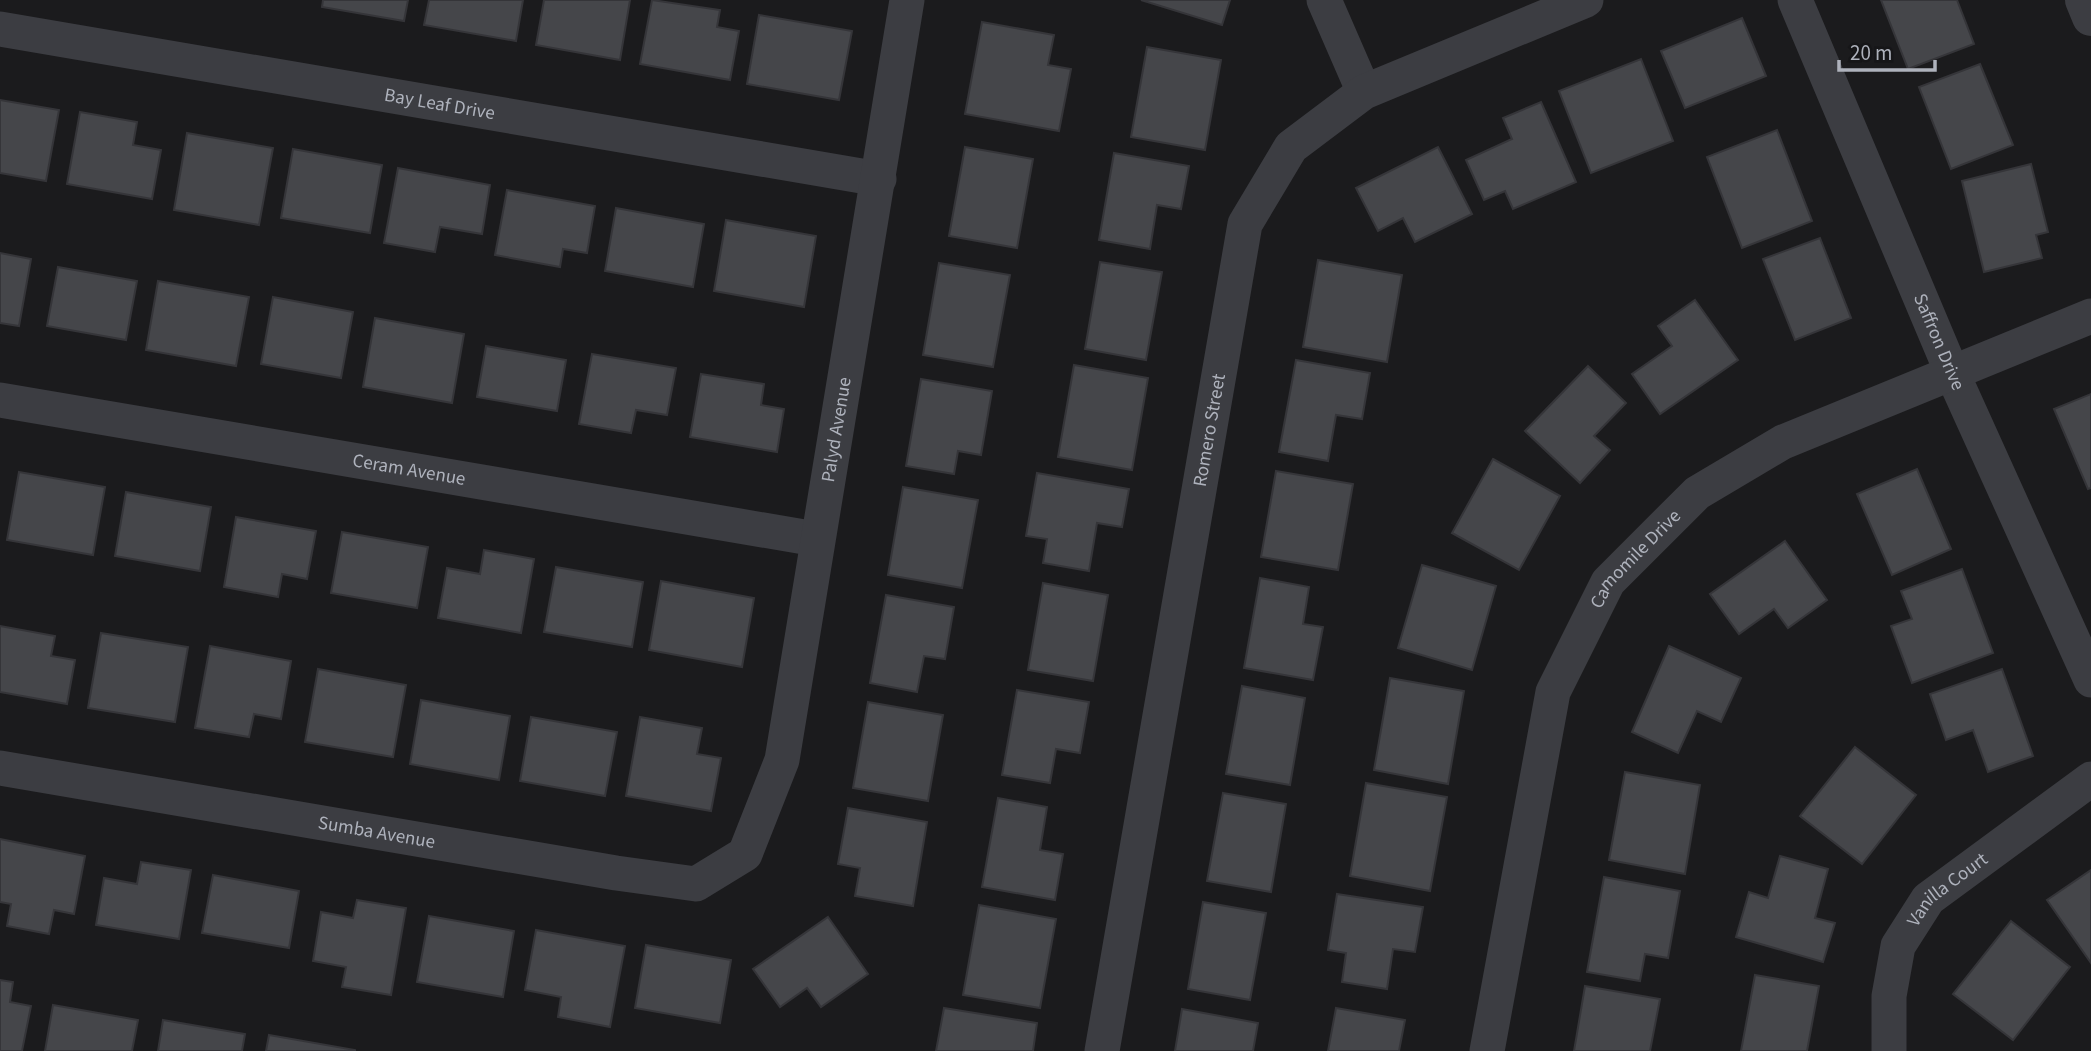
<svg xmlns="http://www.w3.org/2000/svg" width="2091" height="1051" font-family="'Source Sans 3',sans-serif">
	<rect width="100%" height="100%" fill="#1b1b1d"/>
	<g fill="#45464a" stroke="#353539" stroke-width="2">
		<polygon points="323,0 408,0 404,21 322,7"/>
		<polygon points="429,0 523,0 516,41 424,25"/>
		<polygon points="544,0 630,0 620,60 536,45"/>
		<polygon points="652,0 720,10 717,27 739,31 730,80 640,64"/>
		<polygon points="1141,0 1230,0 1222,25"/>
		<polygon points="1881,0 1957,0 1974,44 1908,69"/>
		<polygon points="759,15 852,31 839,100 747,84"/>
		<polygon points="1742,18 1766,76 1685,108 1661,51"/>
		<polygon points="982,22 1054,35 1048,65 1071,69 1059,131 965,114"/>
		<polygon points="1147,47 1221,60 1205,150 1131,137"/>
		<polygon points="1641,59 1673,141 1591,173 1559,91"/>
		<polygon points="1980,64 2013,145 1951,169 1919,87"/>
		<polygon points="0,100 59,110 46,181 0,173"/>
		<polygon points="1541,102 1576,182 1513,209 1505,191 1484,200 1466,160 1512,139 1503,118"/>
		<polygon points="80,112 137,122 133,145 161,150 152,199 67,184"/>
		<polygon points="1777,130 1812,221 1742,248 1707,157"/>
		<polygon points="187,133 273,148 259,225 174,210"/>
		<polygon points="965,147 1033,159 1017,248 949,236"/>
		<polygon points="1438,147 1472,214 1415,242 1403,218 1378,231 1356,188"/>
		<polygon points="293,149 382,165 370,233 281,218"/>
		<polygon points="1114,153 1189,166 1181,209 1157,205 1150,249 1099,240"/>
		<polygon points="2031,164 2048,232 2036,235 2042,258 1984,272 1962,181"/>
		<polygon points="398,168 490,185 482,234 440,227 435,252 384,243"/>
		<polygon points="507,190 595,206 587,253 563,249 560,267 495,255"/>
		<polygon points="616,208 704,224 693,287 605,271"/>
		<polygon points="726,220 816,236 804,307 714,291"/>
		<polygon points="1820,238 1851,318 1795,340 1763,259"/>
		<polygon points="0,253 31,259 19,326 0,323"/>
		<polygon points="1318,260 1402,275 1387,362 1303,347"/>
		<polygon points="1100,262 1162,272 1146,360 1085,349"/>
		<polygon points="939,263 1010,275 993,367 923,355"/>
		<polygon points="58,267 137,281 126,340 47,326"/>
		<polygon points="158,281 249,297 236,366 146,350"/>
		<polygon points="273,297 353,312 341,378 261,364"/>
		<polygon points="1695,300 1738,360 1660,414 1632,374 1672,346 1658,326"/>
		<polygon points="375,318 464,334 452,403 363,387"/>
		<polygon points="486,346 566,360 557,411 477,397"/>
		<polygon points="592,354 676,368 667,415 636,410 631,433 579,424"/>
		<polygon points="1296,360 1370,373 1362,419 1336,415 1328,461 1279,452"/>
		<polygon points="1074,365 1148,378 1132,470 1058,457"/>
		<polygon points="1588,366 1626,403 1594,436 1610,450 1580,483 1525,431"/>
		<polygon points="701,374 764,384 761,405 784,409 777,452 690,437"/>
		<polygon points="921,379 992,391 981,455 958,451 954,474 906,466"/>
		<polygon points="2091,394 2091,488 2088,489 2054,409"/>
		<polygon points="1493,459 1560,496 1519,570 1452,533"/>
		<polygon points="1917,469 1951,549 1892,575 1857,494"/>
		<polygon points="1276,471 1353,484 1338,570 1261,557"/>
		<polygon points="19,472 105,487 93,555 7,540"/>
		<polygon points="1037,473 1129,489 1122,527 1097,523 1089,571 1043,563 1047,539 1026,536"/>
		<polygon points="903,487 978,500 962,588 888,575"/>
		<polygon points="126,492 211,507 200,571 115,556"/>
		<polygon points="236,517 316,531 307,579 282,574 278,597 224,587"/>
		<polygon points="342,532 428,547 417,608 331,593"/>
		<polygon points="1785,541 1827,600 1788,628 1774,609 1739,634 1710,594"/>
		<polygon points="484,550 534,559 521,633 438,618 447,568 480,574"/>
		<polygon points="1422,565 1496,586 1472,670 1398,648"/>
		<polygon points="556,567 643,582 632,647 544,632"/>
		<polygon points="1962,569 1993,653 1912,683 1891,626 1912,619 1901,591"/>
		<polygon points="1260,578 1309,587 1303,624 1323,627 1313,680 1244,668"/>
		<polygon points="661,581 754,598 742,667 649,650"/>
		<polygon points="1043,583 1108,595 1093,681 1028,670"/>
		<polygon points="886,595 954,607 945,659 924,656 917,692 870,683"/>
		<polygon points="0,626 55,636 51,656 75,660 67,704 0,692"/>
		<polygon points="101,633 188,647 175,722 88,708"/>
		<polygon points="210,646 291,661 281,719 254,714 249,737 195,728"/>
		<polygon points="1669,646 1741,678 1721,722 1697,711 1678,753 1632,732"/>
		<polygon points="318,669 406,685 393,757 305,742"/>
		<polygon points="2002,669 2033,756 1988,772 1973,730 1946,740 1930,694"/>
		<polygon points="1390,678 1464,691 1448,784 1374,770"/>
		<polygon points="1242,686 1305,698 1290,785 1226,774"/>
		<polygon points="1017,690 1089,702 1080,753 1056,749 1050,783 1002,775"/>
		<polygon points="421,700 510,716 499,780 410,764"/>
		<polygon points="868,702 943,715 928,801 853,788"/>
		<polygon points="531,717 617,732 605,796 520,781"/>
		<polygon points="640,717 702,728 697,754 721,758 711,811 626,796"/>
		<polygon points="1855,747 1916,795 1862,864 1800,816"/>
		<polygon points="1625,772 1700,785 1685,874 1609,860"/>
		<polygon points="1366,783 1447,797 1430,891 1350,876"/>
		<polygon points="1223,793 1286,804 1271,892 1207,881"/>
		<polygon points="998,798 1047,807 1040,850 1063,854 1055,900 982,887"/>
		<polygon points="848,808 927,822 913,906 855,896 860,868 838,864"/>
		<polygon points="0,839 85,856 74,914 54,910 49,934 7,926 11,904 0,902"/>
		<polygon points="1780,856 1828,869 1815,918 1835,923 1823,962 1736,937 1749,892 1768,898"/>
		<polygon points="141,862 191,870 179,939 96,925 104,878 137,884"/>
		<polygon points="2091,870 2091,963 2047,900"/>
		<polygon points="213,875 299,891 289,948 202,933"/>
		<polygon points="1604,877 1680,891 1668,958 1645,954 1640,981 1587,972"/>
		<polygon points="1337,894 1423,907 1415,952 1393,949 1387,989 1342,982 1346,953 1328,950"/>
		<polygon points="357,900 406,908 391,995 342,987 346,967 313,961 321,912 353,918"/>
		<polygon points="1203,902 1266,913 1250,1000 1188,989"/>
		<polygon points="979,905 1056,919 1040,1008 963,995"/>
		<polygon points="429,916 514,931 503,997 417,982"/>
		<polygon points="828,917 868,974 821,1007 807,988 780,1007 753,969"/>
		<polygon points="2011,921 2070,967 2013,1040 1953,994"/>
		<polygon points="536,930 625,946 610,1027 558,1017 561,997 525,990"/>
		<polygon points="646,945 731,960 720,1023 635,1008"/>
		<polygon points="1755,975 1819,986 1807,1051 1741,1051"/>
		<polygon points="0,980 13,982 10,1002 31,1006 22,1051 0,1051"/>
		<polygon points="1585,986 1660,999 1650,1051 1574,1051"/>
		<polygon points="53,1005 138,1020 132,1051 45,1051"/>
		<polygon points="944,1008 1037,1023 1033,1051 936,1051"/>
		<polygon points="1336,1008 1405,1020 1399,1051 1328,1051"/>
		<polygon points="1182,1009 1258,1023 1253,1051 1175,1051"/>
		<polygon points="163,1020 245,1034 242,1051 158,1051"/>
		<polygon points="269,1035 355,1050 355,1051 266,1051"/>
	</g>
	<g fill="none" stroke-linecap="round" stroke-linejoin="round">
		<g stroke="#3c3d42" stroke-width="35">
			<polyline points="1324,0 1364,92"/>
			<path id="s1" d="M1795,0L1953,375L2091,680"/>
			<path id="s2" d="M0,29L879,179"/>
			<path id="s3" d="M0,400L816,539"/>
			<path id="s4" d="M0,768L616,873L696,884L745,854L782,760L907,0"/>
			<path id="s5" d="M1102,1051L1245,224L1291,147L1364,92L1586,0"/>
			<path id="s6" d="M1487,1051L1553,692L1608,582L1697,493L1783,442L2091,316"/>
			<path id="s7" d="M1889,1051V996L1898,946L1928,899L2091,779"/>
		</g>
		<polyline stroke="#3c3d42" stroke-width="38" points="2084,0 2091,17"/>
	</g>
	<g text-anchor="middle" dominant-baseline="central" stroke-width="5" stroke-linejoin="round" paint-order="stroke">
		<g font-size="19" fill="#aeb2bc" stroke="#161618">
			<text stroke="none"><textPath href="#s2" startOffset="446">Bay Leaf Drive</textPath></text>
			<text stroke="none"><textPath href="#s1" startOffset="371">Saffron Drive</textPath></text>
			<text stroke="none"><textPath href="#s4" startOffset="1199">Palyd Avenue</textPath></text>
			<text stroke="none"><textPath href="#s5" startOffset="630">Romero Street</textPath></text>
			<text stroke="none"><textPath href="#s3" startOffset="415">Ceram Avenue</textPath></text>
			<text stroke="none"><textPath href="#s6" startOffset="523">Camomile Drive</textPath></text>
			<text stroke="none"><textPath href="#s4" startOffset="382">Sumba Avenue</textPath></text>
			<text stroke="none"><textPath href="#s7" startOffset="182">Vanilla Court</textPath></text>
		</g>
	</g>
	<path d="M1839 60v10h96v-10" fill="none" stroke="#aeb2bc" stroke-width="3.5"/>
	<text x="1850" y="60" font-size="21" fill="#aeb2bc" stroke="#161618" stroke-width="5" paint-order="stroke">20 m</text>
</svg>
